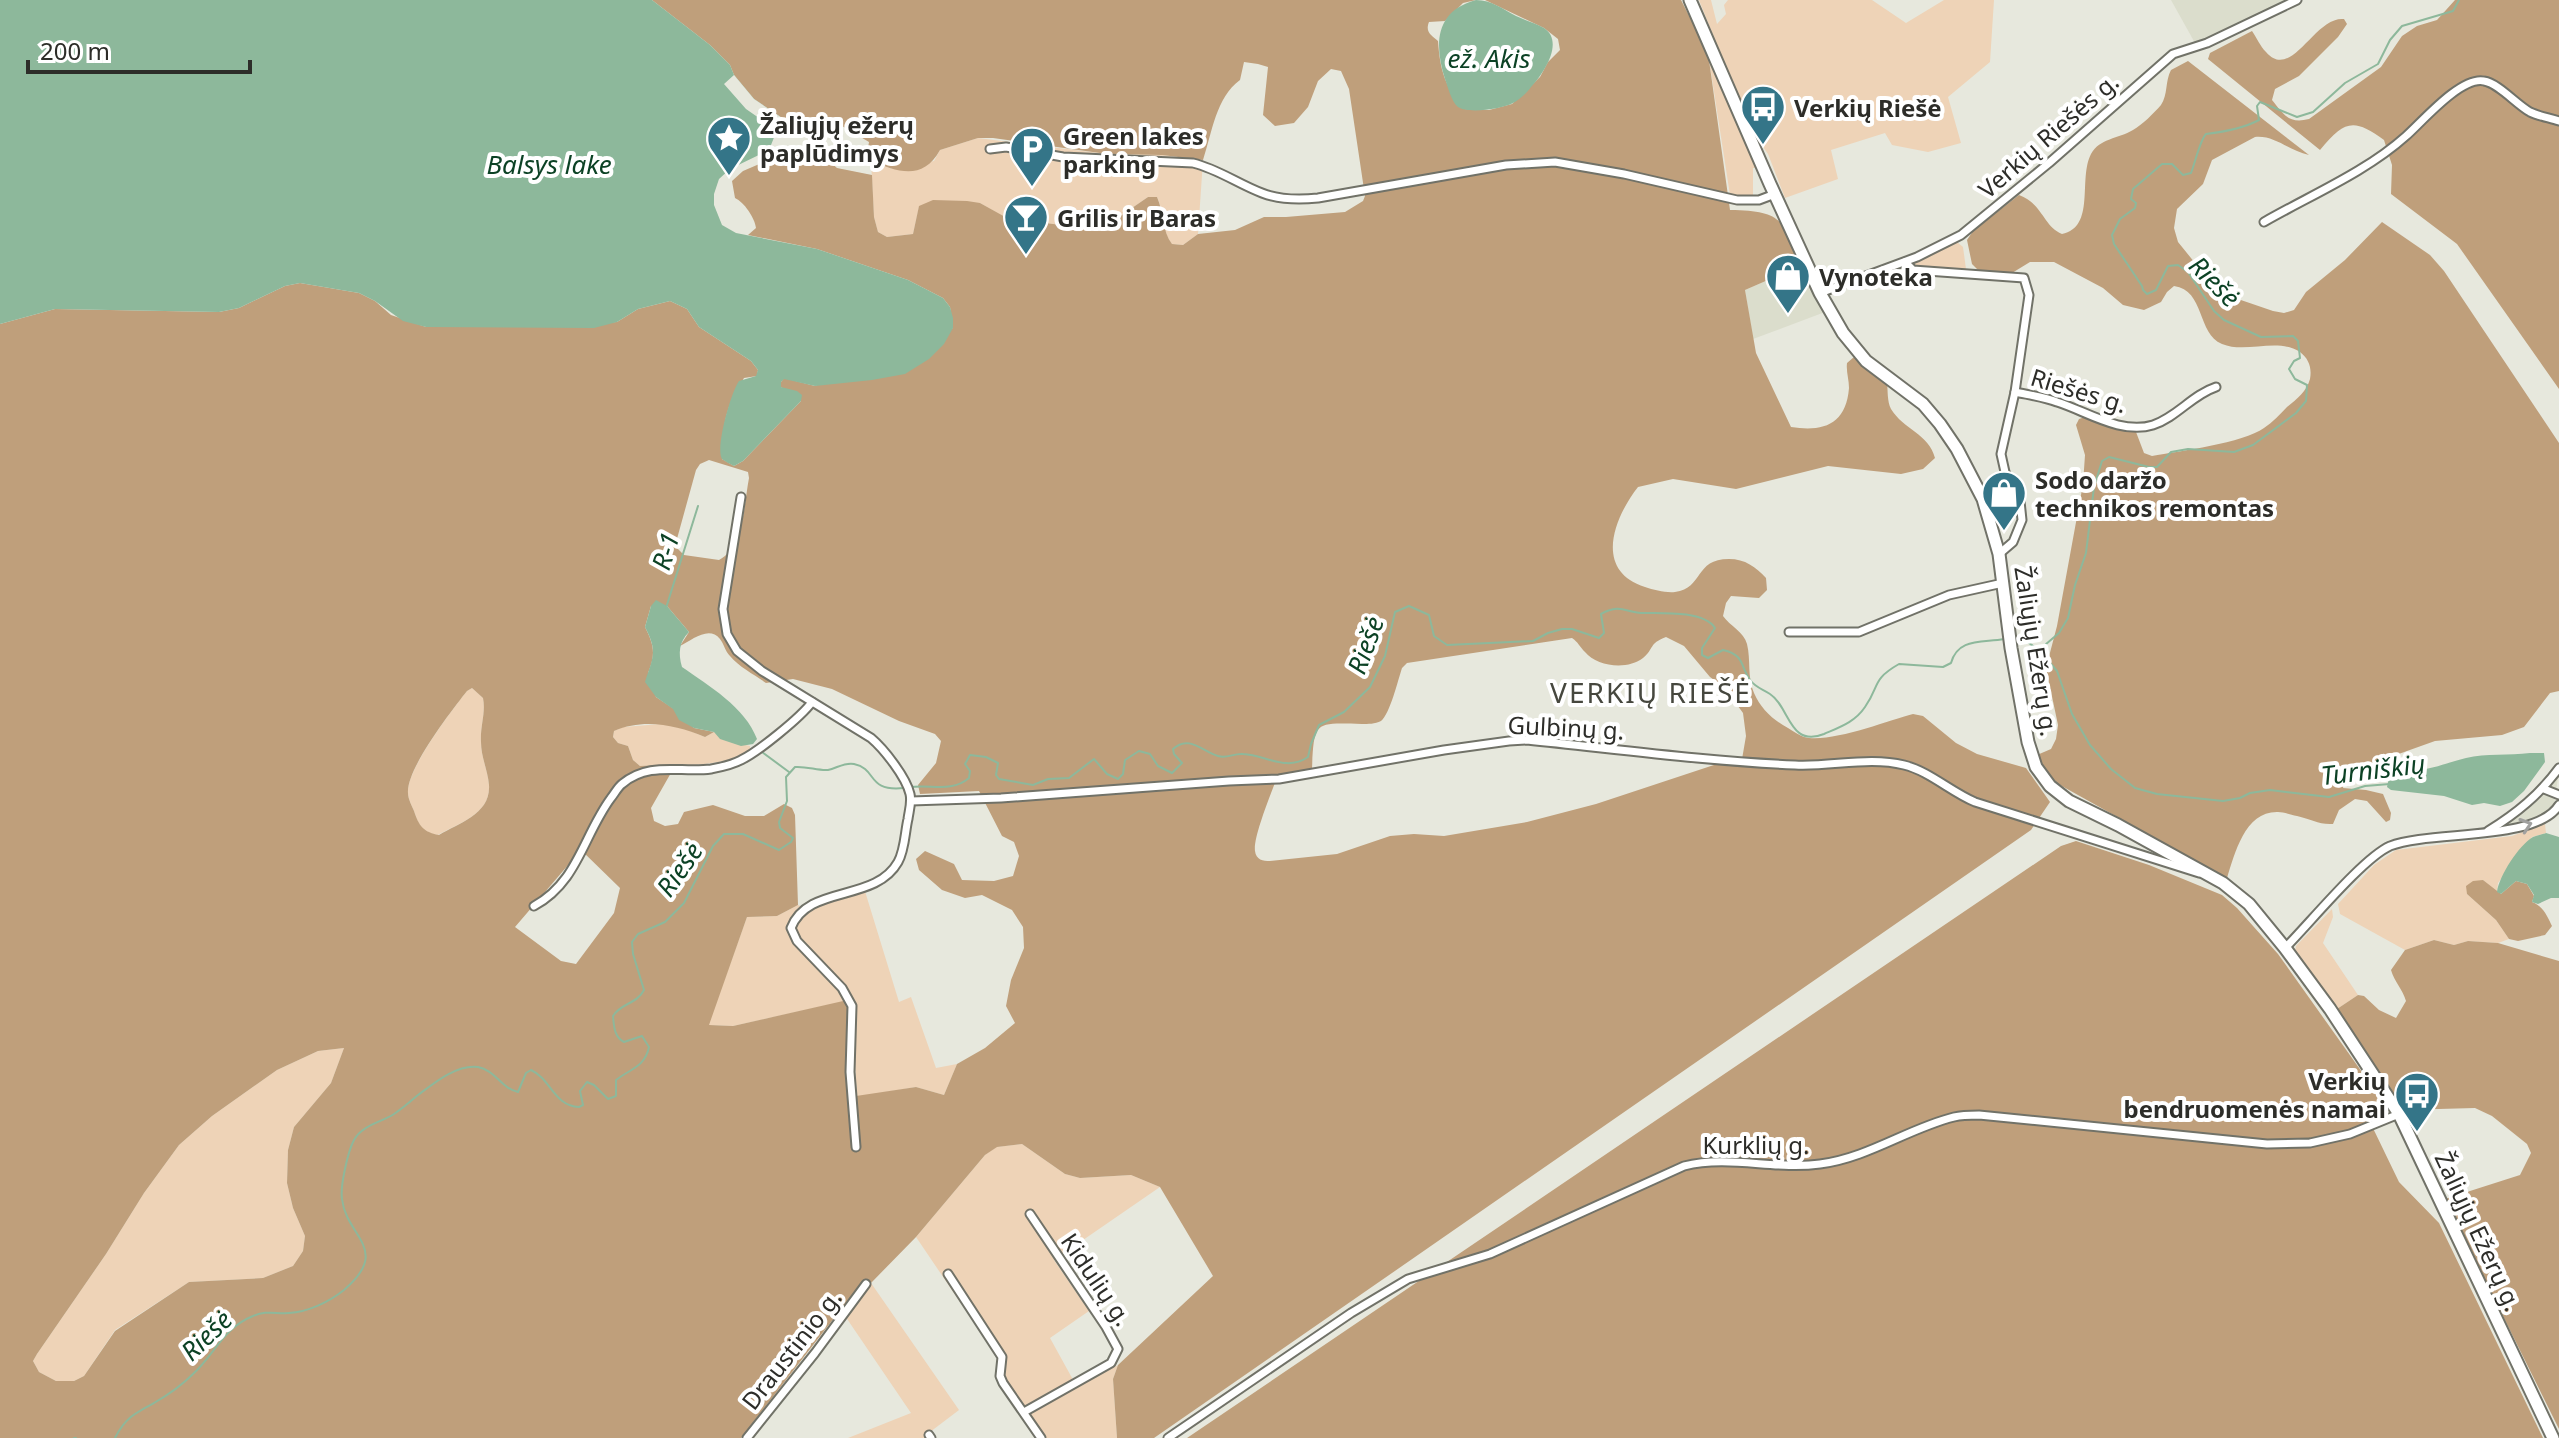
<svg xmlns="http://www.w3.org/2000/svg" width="2559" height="1438" font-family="'Noto Sans',sans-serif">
	<rect width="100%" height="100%" fill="#e7e8dd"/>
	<g fill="#dbddcc">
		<polygon points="2171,0 2287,0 2195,43"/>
		<polygon points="1802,265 1825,312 1753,339 1745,290"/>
		<polygon points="2559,771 2554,805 2539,816 2503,827 2547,789"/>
	</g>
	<g fill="#eed3b7">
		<polygon points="1699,0 1711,0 1717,24 1726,14 1724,5 1728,0 1872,0 1906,23 1944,0 1994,0 1990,62 1948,97 1961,143 1928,152 1892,145 1885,133 1831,150 1838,179 1785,198 1768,154 1750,128"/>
		<polygon points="1708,53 1756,168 1753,168 1753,198 1739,198 1730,195"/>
		<path d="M978,138L1107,154L1162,155L1203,160L1198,234L1183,245L1172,244C1161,230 1165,214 1157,197H1148L1116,219L1069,226L1006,218L980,203L919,207L913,234L887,237L878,232L874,217L871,161L892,169L934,161L940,150Z"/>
		<polygon points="1957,242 1963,247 1966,269 1961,271 1915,268 1915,263"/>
		<path d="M472,688L483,698C486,713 480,726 481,742C481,757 488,771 489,785C491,814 459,823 438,835C422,832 419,826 414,811C412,806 408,799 408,793C406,770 452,710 467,691Z"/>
		<path d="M661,724L678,726L705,737L714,732L732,742L750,746V752C714,769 678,764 640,766L633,760L628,746L618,743L613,737L614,731L623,727Z"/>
		<polygon points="2545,824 2546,833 2532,837 2498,883 2497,892 2483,880 2467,894 2496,920 2509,939 2498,943 2468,941 2454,945 2434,940 2405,950 2340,914 2338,904 2374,865 2396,850 2512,836"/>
		<polygon points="864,888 899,1002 911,997 936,1068 957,1064 944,1095 916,1087 857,1097 851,1000 733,1026 708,1025 747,917 777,916 798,905 809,910"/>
		<polygon points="2332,909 2333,917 2323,943 2358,995 2337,1009 2295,951 2296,946"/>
		<polygon points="344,1048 331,1083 294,1127 288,1150 287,1183 293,1208 305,1236 303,1251 293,1266 263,1278 189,1282 115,1330 84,1376 74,1381 56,1381 39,1372 33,1361 37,1354 106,1254 144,1193 179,1145 212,1116 277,1070 318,1051"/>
		<polygon points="1022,1144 1065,1174 1080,1178 1131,1175 1160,1187 1054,1260 1089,1311 1050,1338 1077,1387 1118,1365 1113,1379 1117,1438 1036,1438 999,1385 998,1358 916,1237 985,1155 996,1147"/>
		<polygon points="862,1282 871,1283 959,1410 930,1432 933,1438 848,1438 911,1413 841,1310"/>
	</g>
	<g fill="#bf9f7b" fill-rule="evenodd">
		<path d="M652,0H1476L1463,3L1445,21L1429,22C1425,32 1431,35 1438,41C1440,70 1445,87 1464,109L1489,110L1512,104L1540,77L1548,62L1560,50L1558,39L1544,28L1485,0H1681L1708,53L1730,210C1784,211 1782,220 1802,265L1745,290L1756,353L1791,427C1823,432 1846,425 1849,388C1849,379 1846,372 1847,363L1854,357L1887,382C1888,391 1887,401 1891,409C1903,429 1929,434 1935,458L1923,469L1901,474L1828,466L1736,489L1673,479L1638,487C1613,519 1594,571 1645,587C1654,590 1666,593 1675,592C1704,588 1694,559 1729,559C1745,559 1756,567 1766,578L1767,590L1759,598L1731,596L1726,603L1723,616C1730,626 1744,632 1747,644C1751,660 1747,677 1754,693C1761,709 1773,720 1788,728C1793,731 1799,735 1804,737C1828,744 1887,721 1913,714L1923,716L1956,743L1977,754L2026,768L2050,802L2031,830L1154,1438H1117L1113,1379L1118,1365L1213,1276L1160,1187L1131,1175L1080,1178L1065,1174L1022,1144L997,1147L985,1155L916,1237L871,1283L862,1282L741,1438H0V324L55,309L219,312L239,308L285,286L300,283L359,293L375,301L391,315L426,327H529L617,322L638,309L670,301L687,309L699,327L751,361L758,370L757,376L744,378C725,408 723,423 722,459L734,466L743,461L801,401L781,387V382L784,378L815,386L953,328L950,307L943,298L908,280L817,249L748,235L756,228C755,218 744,202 735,198L732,181L743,171L795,149L822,155L837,168L872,175L874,217L878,232L887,237L913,234L919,206L933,200L967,201L980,203L1007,218L1069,226L1116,219L1148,197H1157C1164,213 1162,231 1172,244L1183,245L1198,234L1235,230L1264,217H1286L1345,212L1363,201L1365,196L1349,89L1341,71L1331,69L1318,81L1308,107L1294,123L1275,126L1263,115L1268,67L1258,64L1244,62L1240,80C1216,97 1212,133 1203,160L1162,155L1107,154L993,138H978L940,150C923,181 898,172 871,161L867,154L869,142L842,126L785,120L754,99L734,75L730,65L710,45ZM709,460L748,472L749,478C744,503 744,548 719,560L684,555L675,546L696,470L700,464ZM651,606H667L689,632L680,646C692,640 709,625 720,639C724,644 725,651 730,656C739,667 755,675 766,683L793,679L832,689L899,721L935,734L941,741L936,763L918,785L920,794L979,791L1002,836L1014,842L1019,856L1013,876L994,881L962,880L954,864L925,851L916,859L919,870L942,890L965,898L982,895L1012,910L1023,927L1024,948L1011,980L1006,1006L1015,1023L985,1048L957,1064L944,1095L916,1087L856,1096L852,999L733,1026L709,1025L747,917L777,916L798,905L795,815L792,808L784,804L764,816H745L713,805L684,812L678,824L665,826L654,821L651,808L676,764L640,766L633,760L628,746L618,743L613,737L614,731C644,718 676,725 705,737L714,732L694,728L674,709L656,697L648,673C656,654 654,645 645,627ZM1666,637L1684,646L1710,677L1724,687L1743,713L1746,736L1741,765L1723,762L1596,804L1527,822L1444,836L1414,834L1390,836L1337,854L1270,861C1263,861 1256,860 1255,851C1253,837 1272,791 1278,775L1312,769C1314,720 1315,723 1362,724C1368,724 1375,724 1381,721C1390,714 1398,680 1402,668L1407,663L1572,638C1578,642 1580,647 1585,652C1597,667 1628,670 1643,658C1655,648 1648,644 1666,637ZM472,688L483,698C486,713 480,726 481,742C481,757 488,771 489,785C491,814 459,823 439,835C423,832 419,826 414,811C412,806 408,799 408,793C406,769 452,710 467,691ZM581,850L620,888L614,913L576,964L561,961L515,927ZM344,1048L331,1083L294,1127L288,1150L287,1183L293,1208L305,1236L303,1251L293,1266L263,1278L189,1282L115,1331L84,1376L74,1381H56L39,1372L33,1361L37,1354L106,1254L144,1193L179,1145L212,1116L277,1070L318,1051Z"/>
		<path d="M2455,0H2559V389L2457,244L2391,194L2392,165L2384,140C2353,117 2344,121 2320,150L2208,59L2210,53L2252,31C2257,38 2260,46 2266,52C2292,82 2314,16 2344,19L2347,24L2338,37L2299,76L2275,89L2272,100C2284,115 2289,124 2309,119L2381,67L2402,36L2417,26L2437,20Z"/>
		<path d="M2188,61L2309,155C2289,151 2275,135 2255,137L2212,160L2203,184L2177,209L2174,228L2178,242L2195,263L2235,298L2273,311L2284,313L2294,310L2306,292L2345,260L2382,222L2430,255L2444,271L2559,443V691L2550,693L2524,727L2502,735L2435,741L2351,771L2345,779L2343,788L2366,790L2383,794L2391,813L2390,820L2386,822L2367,801L2355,799L2339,810L2333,824C2319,825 2311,819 2297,816C2291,815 2284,812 2278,812C2245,811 2235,853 2227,878L2051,780L2037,755L2051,749L2056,739L2058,725L2046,668L2057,626L2083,484L2085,455L2076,425L2079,419L2085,417L2136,432L2144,453L2152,456C2180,451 2243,443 2264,428C2273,422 2280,414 2287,407C2297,399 2307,391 2310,379C2312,368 2309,359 2300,352C2277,337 2246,354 2222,344C2197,334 2205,290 2174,286L2167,292L2161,302L2144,310L2123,305L2103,288L2054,262H2030L2012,273L1980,272L1972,264L1967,240L1973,231L2019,195C2043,204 2043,226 2062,234C2096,227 2078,179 2091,154C2100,138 2118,139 2133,130C2142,125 2154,113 2161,105C2168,95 2165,81 2171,70Z"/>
		<polygon points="2076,841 2149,865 2222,895 2237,908 2278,954 2379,1096 2370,1122 2399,1182 2439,1223 2543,1438 1187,1438 2061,846"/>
		<path d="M2483,880L2501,894L2516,881L2527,884L2534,896L2532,902C2543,906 2547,916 2552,926L2545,935L2518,941L2509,939L2496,920L2467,894L2466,886L2473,881Z"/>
		<path d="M2434,940L2454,945L2468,941L2498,943L2559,961V1429L2445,1199L2520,1175L2531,1153L2527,1144L2492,1116L2475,1108L2402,1110L2337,1009L2358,995L2364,996L2379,1010L2396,1018L2406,1001C2403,990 2394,981 2391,970L2405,950Z"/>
	</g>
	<g fill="#8db89b">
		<path d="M0,0H652L710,45L730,65L734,75L754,99L785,120L775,135L769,150L730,169L719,179L714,194V205L722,225L736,233L817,249L908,280L943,298L950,307L953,318V328L944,344L929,359L905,374L872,380L815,386L784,379L781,382V387L797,391L802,395L801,401L743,461L734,466C732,465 724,461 722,459C715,448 731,392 739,381L756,376L758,370L751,361L699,327L687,309L670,301L638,309L617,322L594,328L426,327L403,321L375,301L359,293L300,283L285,286L239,308L219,312L55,309L0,324Z"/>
		<path d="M1476,0C1492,0 1502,9 1516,16C1524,20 1536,23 1544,28C1565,42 1543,74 1531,87C1527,93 1519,100 1513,103C1502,109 1468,114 1458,107C1451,101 1448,87 1445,79C1434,44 1435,11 1476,0Z"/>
		<path d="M656,600L667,606L689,632C679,642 678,653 682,667C709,686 745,707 757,739L753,744L741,746L720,739L714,732L694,728L679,720L673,709L656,697L645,682C653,657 658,652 645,627L651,606Z"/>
		<path d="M2530,753H2544L2545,762L2524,791L2512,802L2500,806L2484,803L2472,805L2444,796L2391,790L2387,787L2389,777L2397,767C2424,775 2440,764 2466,758C2486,753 2509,756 2530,753Z"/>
		<path d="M2546,833L2559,837V898H2551L2538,904L2532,902L2534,895L2527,884L2516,881L2501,894L2497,892C2499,876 2519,845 2533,837C2535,836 2544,834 2546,833Z"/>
	</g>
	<polygon fill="#e7e8dd" points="734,75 754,99 785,120 778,131 746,109 724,84"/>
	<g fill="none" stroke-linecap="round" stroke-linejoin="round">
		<g stroke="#8db89b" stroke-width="2">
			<polyline points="666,608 698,506"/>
			<path d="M2014,638L2026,641L2039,650L2059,633L2068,618L2075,585L2086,553L2094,487L2102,461L2109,457L2149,467H2157L2171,452L2188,449L2234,452L2253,445L2296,413L2306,401L2307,385L2295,379L2289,369L2294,361L2300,358L2298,341L2293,336L2261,337L2224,320L2214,311L2188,272L2178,265L2168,266L2156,290L2147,294L2143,290L2142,286L2114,244L2112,235L2120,219L2135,208L2136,203L2131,199L2133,189L2162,164H2172L2183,175L2191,173C2195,163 2200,140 2206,134C2223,132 2244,128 2259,120L2257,106L2260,102L2297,117L2313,112L2345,83L2378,64L2390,40L2402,26L2453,11L2459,0"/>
			<polyline points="2040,651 2057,671 2072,714 2090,745 2111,769 2135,788 2157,794 2223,801 2240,798 2250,793 2270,790 2329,797 2365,786 2390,784"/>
			<polyline points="762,752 789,772"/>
			<path d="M910,787C932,784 951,793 969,778L970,771L965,764L970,755L986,757L998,763L996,775L999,779L1033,785L1048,779L1069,778L1094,759L1107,774L1118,779L1123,774L1125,760L1139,751L1150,754L1158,766L1172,773L1182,763L1174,754L1173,749C1189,734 1203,752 1218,756C1227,759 1234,753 1243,754C1266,755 1286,772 1308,757L1311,744L1319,725L1344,712L1370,687L1385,656L1395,612L1409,606L1429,615L1434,636L1447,645L1533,641L1548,633L1562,629H1572L1599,638L1604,633L1601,614C1621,603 1626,613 1644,613C1663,613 1704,611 1715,628L1702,648V655L1708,658L1723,650C1745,655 1740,666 1750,680C1756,688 1763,689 1770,694C1790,707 1789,748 1824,734C1840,727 1855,722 1865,707C1880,686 1871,680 1899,664L1943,667L1951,663C1958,638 1981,643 2004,639"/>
			<polyline points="74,1438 76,1438"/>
			<path d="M115,1438C125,1418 135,1413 154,1403C168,1395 182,1385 193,1374C215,1354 223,1328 253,1316C266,1310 276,1314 289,1313C308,1312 329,1302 344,1290C392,1249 346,1237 342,1199C340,1186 348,1151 354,1140C362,1125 382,1122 394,1114C403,1108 411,1101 418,1095C434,1083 457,1064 478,1067C495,1070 502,1089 518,1092L526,1073L531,1070C551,1079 554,1106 579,1107L583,1105L580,1091L587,1082L594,1085L608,1099L616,1096V1080C630,1069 645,1067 649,1047L642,1036L624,1042C614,1037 614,1026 613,1016C621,1003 637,1004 644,990L633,954L632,942L638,934L665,922L684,903L713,846L724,834H743L779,850L791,842L793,838L780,828L779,822L787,801L786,777L795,767C807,766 818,771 828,770C837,768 845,762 854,764C878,769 866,792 904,788"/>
		</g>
		<g stroke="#717268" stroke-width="11">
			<g id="minor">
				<path d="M990,149L1006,147L1063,157L1193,163C1218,169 1238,184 1262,193C1280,200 1299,200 1318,198L1506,165L1555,162L1624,174L1737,200H1759L1775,194"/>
				<path d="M2264,222C2311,195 2366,172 2406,136C2422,122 2461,76 2484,81C2498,83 2516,104 2530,112C2538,116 2550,118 2559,121"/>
				<polyline points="1905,262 1913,270 2024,278 2029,295 2015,392 2001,454 2005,472 2020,501 2022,520 2013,542 1999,554"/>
				<polyline points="1820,293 1917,257 1961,235 2049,163 2173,54 2207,43 2297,0"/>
				<path d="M2015,392C2029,395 2044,397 2057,402C2086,411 2121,435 2153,425C2177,417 2192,395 2216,387"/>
				<path d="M741,497L723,609L727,634L737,651L762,671L871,738C884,749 906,777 910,794C912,802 909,811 908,819C905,831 905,850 898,862C875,903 808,884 791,928L797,941L842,988L852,1006L850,1072L856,1147"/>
				<polyline points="1789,632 1859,632 1949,595 2003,583"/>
				<polyline points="2544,789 2559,795"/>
				<path d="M911,801L1001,798L1229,781L1279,779L1444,750L1509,741L1527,740C1616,749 1706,761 1795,765C1831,767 1869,756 1904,765C1929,771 1951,792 1975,802L2199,873"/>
				<path d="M2488,831C2517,813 2539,795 2559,768"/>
				<path d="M534,906C578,882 583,836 611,798C615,793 618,787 622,784C649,761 680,773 711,769C721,767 732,765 741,760C758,752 801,717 812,702"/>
				<path d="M2285,948C2309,924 2363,858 2390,846C2431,830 2536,842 2559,805"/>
				<polyline points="948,1274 1002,1357 1000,1376 1003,1383 1041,1438"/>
				<polyline points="1024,1412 1111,1363 1118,1349 1106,1327 1030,1214"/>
				<polyline points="929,1435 931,1438"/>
				<polyline points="747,1438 815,1353 866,1284"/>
				<path d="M1168,1438L1351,1313L1408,1279L1490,1254L1684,1166C1729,1155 1774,1170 1820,1164C1868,1158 1909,1128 1954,1117C1962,1115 1971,1115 1979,1115L2267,1144L2310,1143L2350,1134L2399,1114"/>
			</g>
		</g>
		<g stroke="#717268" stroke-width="15">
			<polyline id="secondary" points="1690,0 1770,184 1820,293 1843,333 1866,361 1923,404 1940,424 1957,449 1983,499 1999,554 2011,648 2028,742 2036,767 2050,786 2069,801 2118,825 2223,883 2249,904 2285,948 2330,1009 2399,1114 2553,1438"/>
		</g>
		<use href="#minor" stroke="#fff" stroke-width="7"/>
		<use href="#secondary" stroke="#fff" stroke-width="11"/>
	</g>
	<defs><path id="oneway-chevron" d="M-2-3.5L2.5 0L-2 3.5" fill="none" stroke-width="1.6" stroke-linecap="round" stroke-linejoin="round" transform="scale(2)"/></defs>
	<use stroke="#a0a09f" href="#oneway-chevron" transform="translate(2526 825) rotate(-18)"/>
	<defs>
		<g id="bus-pin" transform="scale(2.3)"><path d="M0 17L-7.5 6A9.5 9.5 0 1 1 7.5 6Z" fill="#347588" stroke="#fff"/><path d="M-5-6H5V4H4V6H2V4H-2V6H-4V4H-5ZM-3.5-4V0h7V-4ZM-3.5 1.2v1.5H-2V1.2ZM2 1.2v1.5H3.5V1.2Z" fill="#fff"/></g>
		<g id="sight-pin" transform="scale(2.3)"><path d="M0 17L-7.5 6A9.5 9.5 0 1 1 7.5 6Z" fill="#347588" stroke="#fff"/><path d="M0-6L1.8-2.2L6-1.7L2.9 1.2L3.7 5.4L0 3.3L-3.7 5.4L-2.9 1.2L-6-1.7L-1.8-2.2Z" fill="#fff"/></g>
		<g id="parking-pin" transform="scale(2.3)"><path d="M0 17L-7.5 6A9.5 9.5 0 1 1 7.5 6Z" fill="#347588" stroke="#fff"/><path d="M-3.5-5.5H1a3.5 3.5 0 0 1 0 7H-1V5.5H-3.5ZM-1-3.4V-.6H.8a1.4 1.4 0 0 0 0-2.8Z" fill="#fff"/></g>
		<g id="bar-pin" transform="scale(2.3)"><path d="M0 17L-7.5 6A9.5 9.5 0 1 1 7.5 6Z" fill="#347588" stroke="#fff"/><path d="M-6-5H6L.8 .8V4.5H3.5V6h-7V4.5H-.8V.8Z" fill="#fff"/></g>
		<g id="shop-pin" transform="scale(2.3)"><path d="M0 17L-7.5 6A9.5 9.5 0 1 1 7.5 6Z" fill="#347588" stroke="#fff"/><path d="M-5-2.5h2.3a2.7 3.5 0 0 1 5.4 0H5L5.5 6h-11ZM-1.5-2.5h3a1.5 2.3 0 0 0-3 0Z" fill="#fff"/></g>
	</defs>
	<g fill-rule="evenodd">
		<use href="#bus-pin" x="1763" y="107"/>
		<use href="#sight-pin" x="729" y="138"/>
		<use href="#parking-pin" x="1032" y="149"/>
		<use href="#bar-pin" x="1026" y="217"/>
		<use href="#shop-pin" x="1788" y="276"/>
		<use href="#shop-pin" x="2004" y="493"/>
		<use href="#bus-pin" x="2417" y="1094"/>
	</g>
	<g text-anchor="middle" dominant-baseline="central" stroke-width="8" stroke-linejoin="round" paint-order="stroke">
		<g font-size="24" font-weight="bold" fill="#2d2d29" stroke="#fff" text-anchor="start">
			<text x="1794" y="107">Verkių Riešė</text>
			<text x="760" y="124">Žaliųjų ežerų<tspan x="760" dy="28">paplūdimys</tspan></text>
			<text x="1063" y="135">Green lakes<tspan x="1063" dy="28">parking</tspan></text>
			<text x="1057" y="217">Grilis ir Baras</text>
			<text x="1819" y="276">Vynoteka</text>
			<text x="2035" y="479">Sodo daržo<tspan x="2035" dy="28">technikos remontas</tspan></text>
			<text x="2386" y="1080" text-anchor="end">Verkių<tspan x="2386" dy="28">bendruomenės namai</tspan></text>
		</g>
		<g font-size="24" fill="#2d2d29" stroke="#fff">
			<text transform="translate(2048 135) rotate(-41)">Verkių Riešės g.</text>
			<text transform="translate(2079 390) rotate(17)">Riešės g.</text>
			<text transform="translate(2037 651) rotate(81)">Žaliųjų Ežerų g.</text>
			<text transform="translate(1566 727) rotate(3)">Gulbinų g.</text>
			<text x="1756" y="1144">Kurklių g.</text>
			<text transform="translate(2479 1231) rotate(65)">Žaliųjų Ežerų g.</text>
			<text transform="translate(1097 1279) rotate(56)">Kidulių g.</text>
			<text transform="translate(791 1349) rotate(-52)">Draustinio g.</text>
		</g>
		<g font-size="26" font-style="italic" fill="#0c4225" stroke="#fff">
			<text x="1489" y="58">ež. Akis</text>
			<text x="549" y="164">Balsys lake</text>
			<text transform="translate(2215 281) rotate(45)">Riešė</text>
			<text transform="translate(665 551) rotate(-73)">R-1</text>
			<text transform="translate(1365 645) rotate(-70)">Riešė</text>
			<text transform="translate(2373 769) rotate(-7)">Turniškių</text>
			<text transform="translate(679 869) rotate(-55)">Riešė</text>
			<text transform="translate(206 1335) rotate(-44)">Riešė</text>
		</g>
		<g font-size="28" letter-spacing="2" fill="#46473e" stroke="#fff">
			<text x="1651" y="692">VERKIŲ RIEŠĖ</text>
		</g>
	</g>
	<path d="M28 60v12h222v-12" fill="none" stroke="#2d2d29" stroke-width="4"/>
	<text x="40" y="60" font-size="24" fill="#2d2d29" stroke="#ffffff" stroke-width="6" paint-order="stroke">200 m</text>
</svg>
